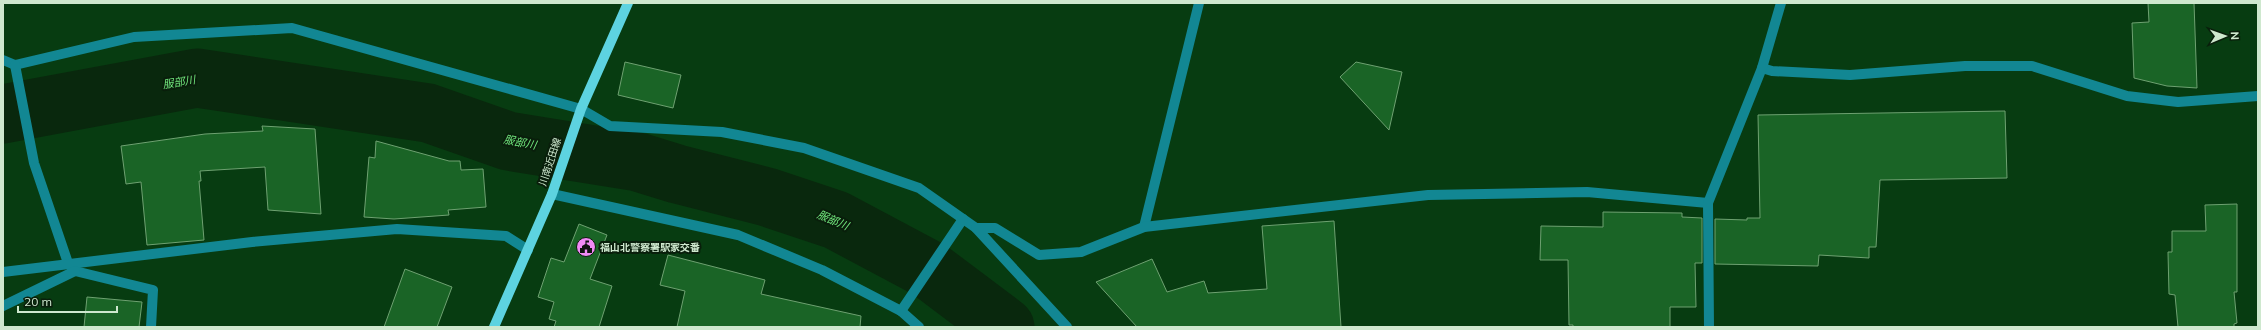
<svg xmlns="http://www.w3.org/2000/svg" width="2261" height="330" font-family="Mulish,'Noto Sans JP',sans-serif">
	<rect width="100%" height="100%" fill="#073c11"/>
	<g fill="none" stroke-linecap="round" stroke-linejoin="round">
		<polyline stroke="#09280d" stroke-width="59" points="3,114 197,78 428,113 508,141 638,162 677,174 767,197 836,220 928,269 1005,327"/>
	</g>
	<g fill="#1a6426" stroke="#6ea171">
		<polygon points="2148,3 2194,3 2197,88 2167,86 2134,78 2132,23 2149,22"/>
		<polygon points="625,62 681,75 673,108 618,95"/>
		<polygon points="1356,62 1402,72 1389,130 1340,77"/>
		<polygon points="2005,111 2007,178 1880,180 1876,247 1869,247 1869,258 1819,255 1818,266 1715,264 1715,219 1747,220 1747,218 1760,218 1758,115"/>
		<polygon points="262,126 315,129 321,214 268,210 265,167 200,171 201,181 199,181 204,240 147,245 141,182 126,184 121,146 205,134 263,131"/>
		<polygon points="376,141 449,161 460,161 461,170 483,169 486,207 448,210 449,215 394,219 364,217 369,157 375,158"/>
		<polygon points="2237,204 2237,292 2234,292 2237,323 2234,324 2234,327 2178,327 2175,295 2169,294 2168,252 2172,252 2172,231 2206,231 2205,205"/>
		<polygon points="1603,212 1682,213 1682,217 1702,218 1702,263 1695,263 1696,307 1670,307 1670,327 1573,327 1573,325 1569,325 1568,260 1540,260 1541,226 1603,227"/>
		<polygon points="1334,221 1341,327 1137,327 1096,282 1152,259 1167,292 1204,281 1208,293 1267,289 1262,226"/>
		<polygon points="579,224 607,235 590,279 612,286 599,327 554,327 556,321 549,319 554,302 538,297 551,258 564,262"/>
		<polygon points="668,255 765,280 761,294 861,316 860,327 677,327 685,291 660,285"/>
		<polygon points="405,269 452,287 437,327 384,327"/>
		<polygon points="87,297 142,302 139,327 84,327"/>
	</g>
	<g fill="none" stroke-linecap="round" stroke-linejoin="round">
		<g stroke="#128793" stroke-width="10">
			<polyline points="3,60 15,65 134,37 292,28 581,109 610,126 722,132 804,148 919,188 976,228 1067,327"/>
			<polyline points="15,65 34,163 68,263 75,271 153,290 151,327"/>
			<polyline points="1762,68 1772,71 1850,75 1965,66 2032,66 2127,96 2178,102 2258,96"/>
			<polyline points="552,194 738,235 822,270 901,311 919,327"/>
			<polyline points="1144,227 1199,3"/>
			<polyline points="976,228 995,228 1039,255 1081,252 1144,227 1428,195 1587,192 1708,203"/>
			<polyline points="3,272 252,242 397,229 506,236 528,250"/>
			<polyline points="3,306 75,271"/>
			<polyline points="901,311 963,219"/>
			<polyline points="1709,327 1708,203 1762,68 1781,3"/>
		</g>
		<polyline stroke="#5dd3e0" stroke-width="10" points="494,327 552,194 581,109 628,3"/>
	</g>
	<defs>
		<g id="civic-disc" transform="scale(1)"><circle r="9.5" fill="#f18af5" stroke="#091e0b"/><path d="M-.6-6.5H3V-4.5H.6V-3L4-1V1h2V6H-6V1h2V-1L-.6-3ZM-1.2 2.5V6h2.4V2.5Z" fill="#111"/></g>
	</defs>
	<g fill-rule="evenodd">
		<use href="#civic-disc" x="586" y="247"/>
	</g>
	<g text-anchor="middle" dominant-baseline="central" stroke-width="4" stroke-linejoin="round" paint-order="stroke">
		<g font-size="10" fill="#cee8ce" stroke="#091e0b">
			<text transform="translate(550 162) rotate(-72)">川南近田線</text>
		</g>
		<g font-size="10" font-weight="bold" fill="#cee8ce" stroke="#091e0b" text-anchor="start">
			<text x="600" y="247">福山北警察署駅家交番</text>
		</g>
		<g font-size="11" font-style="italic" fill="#72e87e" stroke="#091e0b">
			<text transform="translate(179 82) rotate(-9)">服部川</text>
			<text transform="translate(520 142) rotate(11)">服部川</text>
			<text transform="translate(833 220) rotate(23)">服部川</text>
		</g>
	</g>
	<rect width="2261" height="330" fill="none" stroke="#cee8ce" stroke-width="8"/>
	<g transform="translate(2225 36) rotate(88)" stroke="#091e0b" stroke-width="3" paint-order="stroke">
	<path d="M0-3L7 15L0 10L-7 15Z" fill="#cee8ce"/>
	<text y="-6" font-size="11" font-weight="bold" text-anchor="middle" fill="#cee8ce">N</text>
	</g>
	<path d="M18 306v6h99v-6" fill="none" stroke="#cee8ce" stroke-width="2"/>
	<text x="24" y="306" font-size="12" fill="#cee8ce" stroke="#091e0b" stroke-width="3" paint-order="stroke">20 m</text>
</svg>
